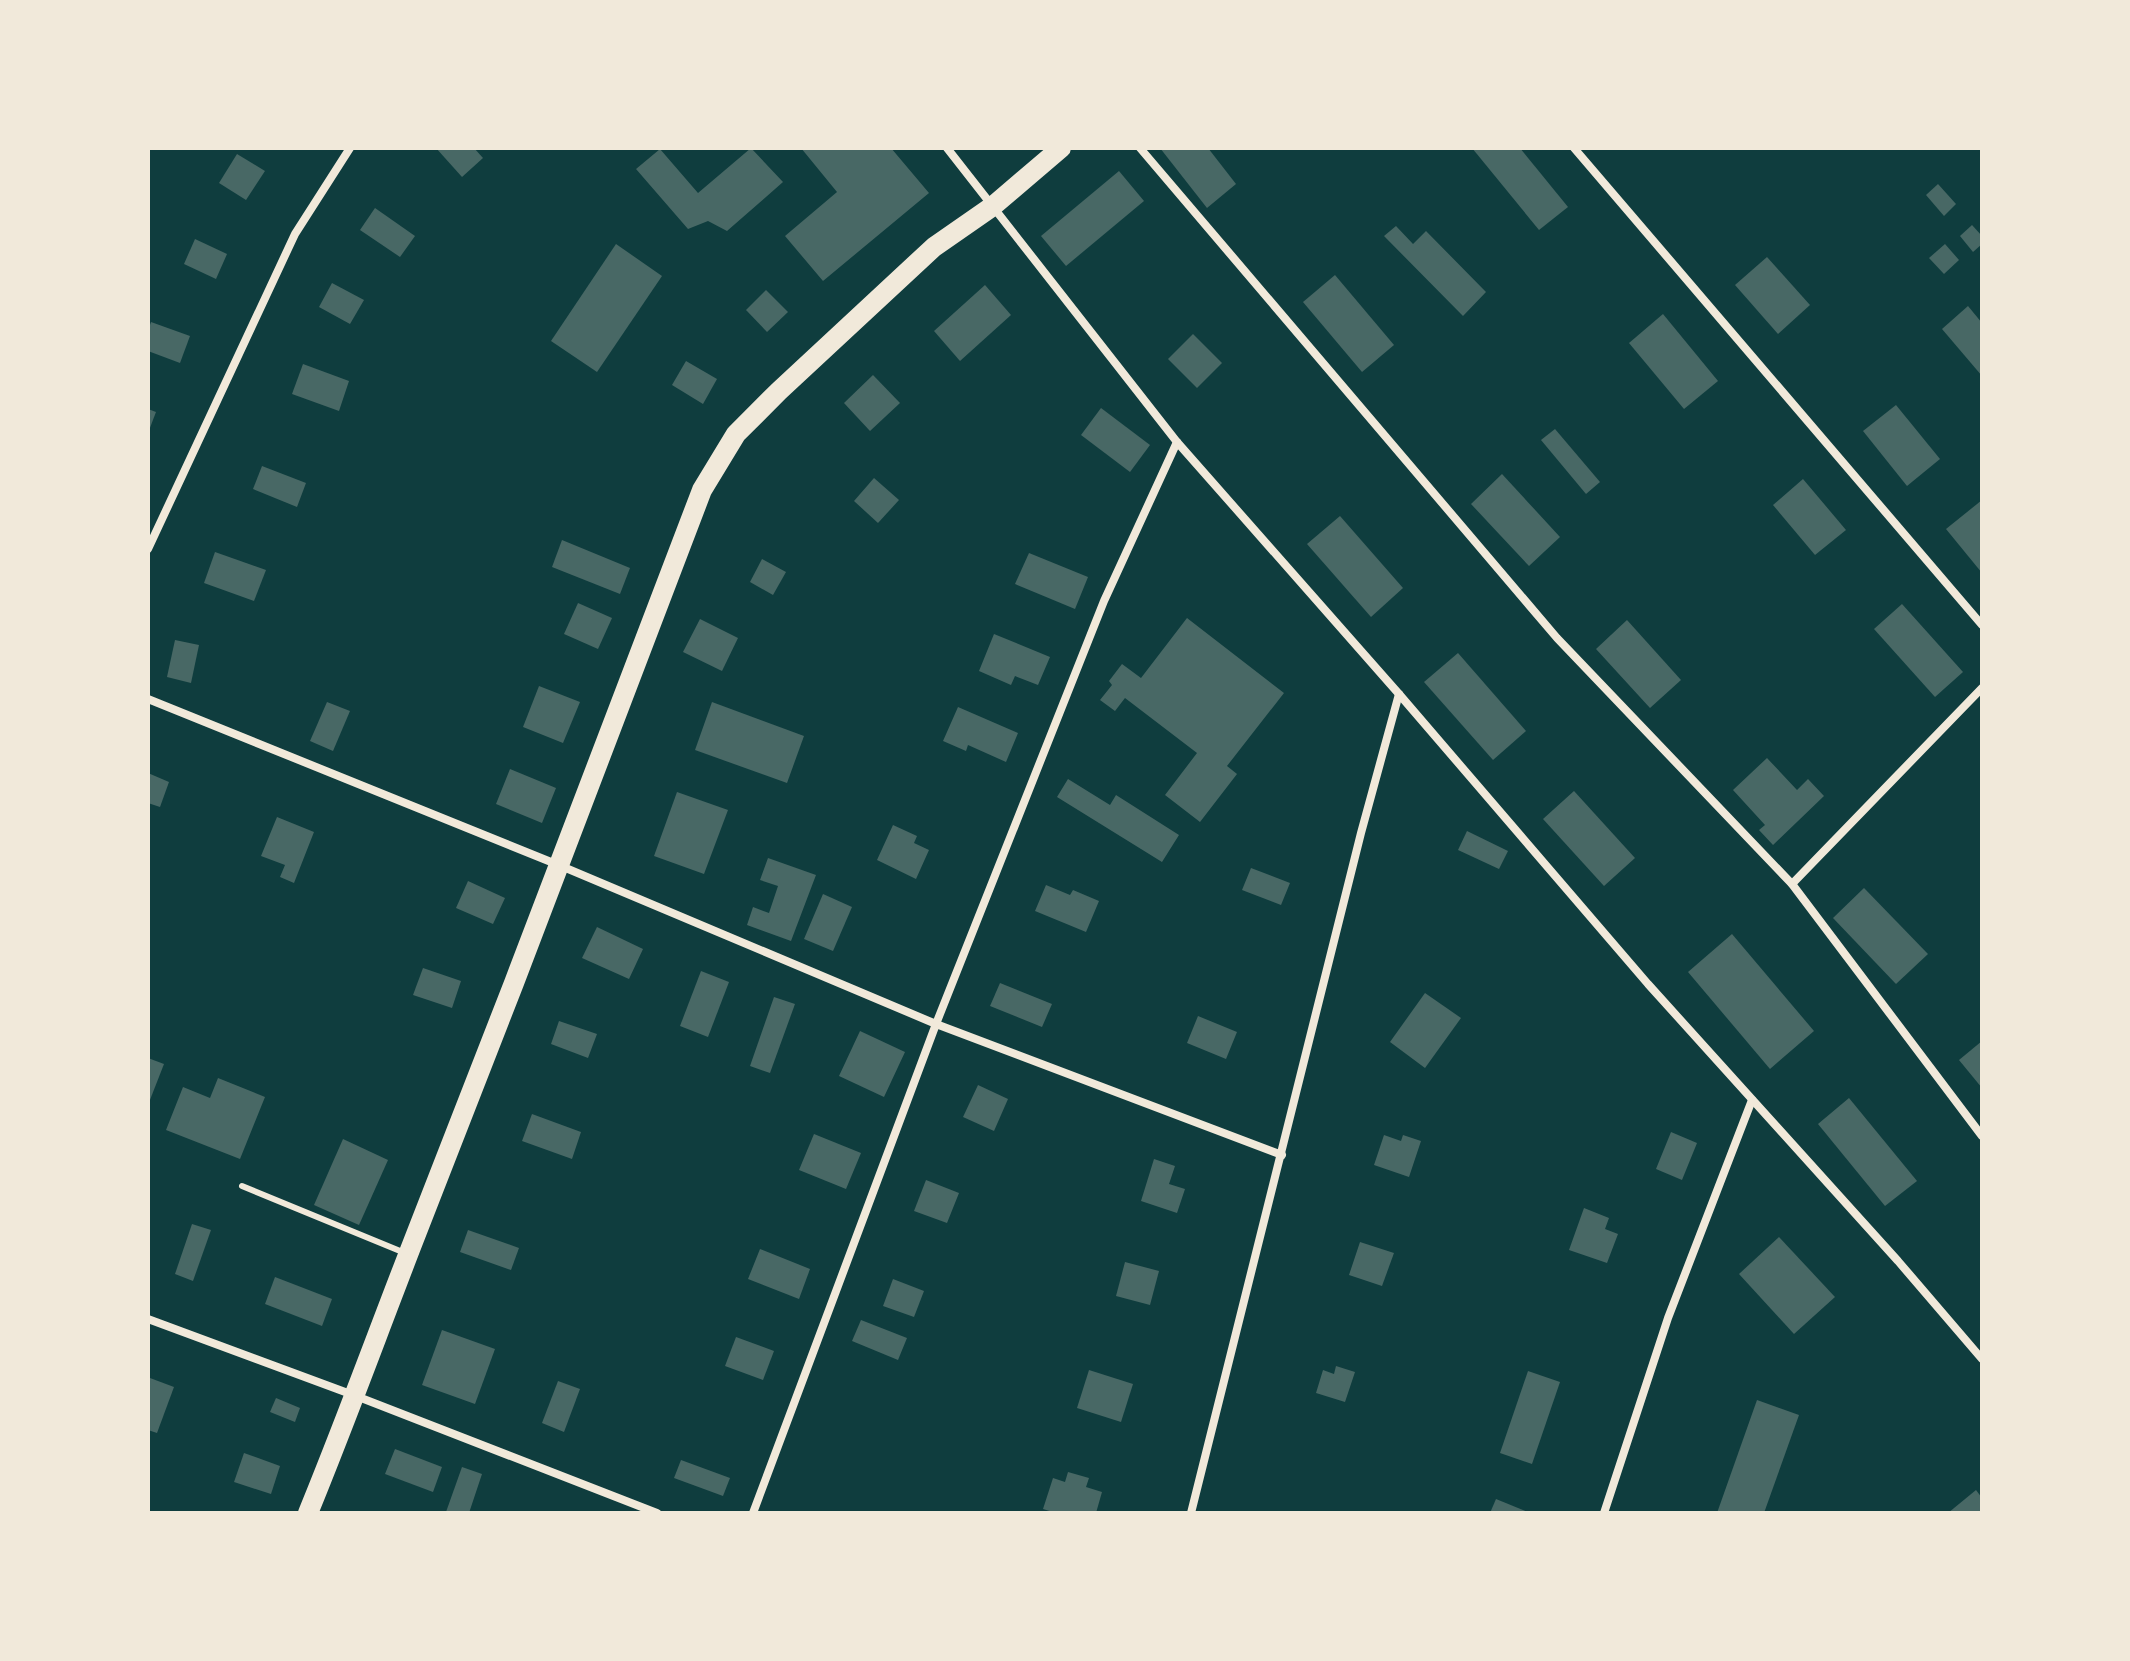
<svg xmlns="http://www.w3.org/2000/svg" width="2130" height="1661" font-family="'Source Sans 3',sans-serif">
	<rect width="100%" height="100%" fill="#0f3d3e"/>
	<g fill="#486865">
		<polygon points="436,148 474,148 483,158 462,177"/>
		<polygon points="751,148 783,182 727,231 708,221 688,229 636,169 660,149 698,193"/>
		<polygon points="801,148 891,148 929,193 823,281 785,236 837,192"/>
		<polygon points="1160,148 1208,148 1236,184 1207,208"/>
		<polygon points="1472,148 1520,148 1568,207 1539,230"/>
		<polygon points="237,154 265,171 246,200 219,183"/>
		<polygon points="1119,171 1144,201 1066,266 1041,236"/>
		<polygon points="1938,184 1956,204 1944,216 1926,195"/>
		<polygon points="375,208 415,236 400,257 360,230"/>
		<polygon points="1972,225 1982,236 1982,244 1973,252 1960,236"/>
		<polygon points="1396,226 1413,244 1426,231 1486,292 1463,316 1384,236"/>
		<polygon points="195,239 227,254 216,279 184,264"/>
		<polygon points="616,244 662,276 597,372 551,341"/>
		<polygon points="1945,244 1959,260 1944,274 1929,258"/>
		<polygon points="1767,257 1810,305 1778,334 1735,285"/>
		<polygon points="1335,275 1394,345 1362,372 1303,302"/>
		<polygon points="332,283 364,300 350,324 319,307"/>
		<polygon points="985,285 1011,315 960,361 934,331"/>
		<polygon points="766,290 788,312 767,332 746,310"/>
		<polygon points="1968,306 1982,323 1982,376 1942,329"/>
		<polygon points="1663,314 1718,381 1684,409 1629,343"/>
		<polygon points="151,322 190,336 180,363 148,351 148,331"/>
		<polygon points="1193,334 1222,363 1197,388 1168,359"/>
		<polygon points="686,361 717,379 703,404 672,385"/>
		<polygon points="303,364 349,381 339,411 292,394"/>
		<polygon points="873,375 900,403 870,431 844,403"/>
		<polygon points="1896,405 1940,459 1907,486 1863,431"/>
		<polygon points="1101,408 1150,445 1130,472 1081,435"/>
		<polygon points="148,409 156,412 148,433"/>
		<polygon points="1555,429 1600,482 1586,494 1541,440"/>
		<polygon points="262,466 306,483 297,507 253,489"/>
		<polygon points="1502,474 1560,537 1529,566 1471,504"/>
		<polygon points="874,478 899,500 878,523 854,501"/>
		<polygon points="1803,479 1846,530 1815,555 1773,505"/>
		<polygon points="1982,500 1982,573 1946,529"/>
		<polygon points="1340,516 1403,588 1371,617 1307,544"/>
		<polygon points="562,540 630,568 620,594 552,567"/>
		<polygon points="215,552 266,570 254,601 204,583"/>
		<polygon points="1029,553 1088,577 1075,609 1015,584"/>
		<polygon points="762,559 786,572 773,595 750,582"/>
		<polygon points="578,603 612,618 598,649 564,634"/>
		<polygon points="1902,604 1963,672 1935,697 1874,629"/>
		<polygon points="1187,618 1284,693 1227,766 1237,774 1200,822 1165,795 1197,753 1125,698 1115,711 1100,700 1112,685 1109,681 1122,664 1141,678"/>
		<polygon points="700,619 738,638 722,671 683,652"/>
		<polygon points="1627,620 1681,680 1650,708 1596,649"/>
		<polygon points="994,634 1050,657 1038,685 1015,676 1011,685 979,671"/>
		<polygon points="175,640 199,645 191,683 167,677"/>
		<polygon points="1458,653 1526,731 1493,760 1424,682"/>
		<polygon points="539,686 580,702 563,743 523,727"/>
		<polygon points="327,702 350,711 333,751 310,741"/>
		<polygon points="712,702 804,736 787,783 695,750"/>
		<polygon points="958,707 1018,733 1006,762 968,745 966,751 943,741"/>
		<polygon points="1767,758 1797,790 1808,779 1824,796 1773,845 1759,830 1765,825 1733,790"/>
		<polygon points="510,769 556,788 542,823 496,804"/>
		<polygon points="148,773 169,782 160,807 148,803"/>
		<polygon points="1068,779 1110,805 1116,795 1179,835 1162,862 1057,797"/>
		<polygon points="1574,791 1635,858 1604,886 1543,819"/>
		<polygon points="677,792 728,810 704,874 654,856"/>
		<polygon points="277,817 314,832 294,883 280,877 285,865 261,856"/>
		<polygon points="893,825 917,836 914,843 929,850 916,879 877,860"/>
		<polygon points="1467,831 1508,851 1499,869 1458,850"/>
		<polygon points="768,858 816,875 791,941 747,925 753,907 769,913 778,886 760,880"/>
		<polygon points="1251,868 1290,883 1281,905 1242,890"/>
		<polygon points="468,881 505,898 493,924 456,908"/>
		<polygon points="1046,885 1070,895 1073,890 1099,901 1086,932 1035,911"/>
		<polygon points="1864,888 1928,954 1896,984 1833,918"/>
		<polygon points="823,894 852,907 833,951 804,939"/>
		<polygon points="597,927 643,949 629,979 582,958"/>
		<polygon points="1732,934 1814,1031 1770,1069 1688,972"/>
		<polygon points="423,968 461,981 452,1008 413,995"/>
		<polygon points="701,971 729,982 708,1037 680,1026"/>
		<polygon points="1000,983 1052,1004 1042,1027 990,1006"/>
		<polygon points="1425,993 1461,1018 1425,1068 1390,1042"/>
		<polygon points="774,997 795,1004 770,1073 750,1066"/>
		<polygon points="1198,1016 1237,1032 1226,1059 1187,1043"/>
		<polygon points="559,1021 597,1034 588,1058 551,1044"/>
		<polygon points="860,1031 905,1052 884,1097 839,1076"/>
		<polygon points="1982,1041 1982,1088 1959,1060"/>
		<polygon points="148,1058 164,1064 148,1105"/>
		<polygon points="218,1078 265,1097 240,1159 166,1130 183,1087 210,1098"/>
		<polygon points="978,1085 1008,1099 994,1131 963,1117"/>
		<polygon points="1849,1098 1917,1181 1885,1206 1818,1124"/>
		<polygon points="532,1114 581,1132 572,1159 522,1141"/>
		<polygon points="1671,1132 1697,1143 1682,1180 1656,1169"/>
		<polygon points="814,1134 861,1153 846,1189 799,1170"/>
		<polygon points="1384,1135 1401,1141 1403,1135 1421,1141 1409,1177 1374,1165"/>
		<polygon points="343,1139 388,1160 359,1225 314,1205"/>
		<polygon points="1154,1159 1175,1166 1169,1184 1185,1189 1177,1213 1141,1201"/>
		<polygon points="926,1180 959,1193 947,1223 914,1211"/>
		<polygon points="1584,1208 1609,1218 1605,1229 1618,1234 1607,1263 1569,1250"/>
		<polygon points="192,1224 211,1230 193,1281 175,1274"/>
		<polygon points="468,1230 519,1248 511,1270 460,1252"/>
		<polygon points="1779,1237 1835,1297 1794,1334 1739,1274"/>
		<polygon points="1360,1242 1394,1253 1382,1286 1349,1275"/>
		<polygon points="760,1249 810,1269 799,1299 748,1279"/>
		<polygon points="1125,1262 1159,1271 1150,1305 1116,1296"/>
		<polygon points="275,1277 332,1299 322,1326 265,1304"/>
		<polygon points="893,1279 924,1291 914,1317 883,1306"/>
		<polygon points="861,1320 907,1338 898,1360 852,1341"/>
		<polygon points="442,1330 495,1349 475,1404 422,1385"/>
		<polygon points="736,1337 774,1351 763,1380 725,1366"/>
		<polygon points="1336,1366 1355,1372 1345,1402 1316,1393 1323,1370 1334,1374"/>
		<polygon points="1089,1370 1133,1384 1121,1422 1077,1408"/>
		<polygon points="1528,1371 1560,1382 1532,1464 1500,1453"/>
		<polygon points="150,1378 174,1387 157,1433 148,1430"/>
		<polygon points="558,1381 580,1389 564,1432 542,1423"/>
		<polygon points="276,1398 300,1408 295,1422 270,1412"/>
		<polygon points="1757,1400 1799,1415 1764,1513 1717,1513"/>
		<polygon points="395,1449 442,1467 433,1492 385,1474"/>
		<polygon points="244,1453 280,1466 271,1494 234,1482"/>
		<polygon points="681,1460 730,1478 723,1496 674,1478"/>
		<polygon points="462,1467 482,1474 469,1513 450,1513 446,1512"/>
		<polygon points="1068,1472 1089,1478 1086,1487 1102,1492 1096,1513 1056,1513 1043,1509 1053,1478 1065,1482"/>
		<polygon points="1976,1490 1982,1498 1982,1513 1948,1513"/>
		<polygon points="1496,1499 1530,1513 1490,1513"/>
	</g>
	<g fill="none" stroke-linecap="round" stroke-linejoin="round">
		<polyline stroke="#f1e9da" stroke-width="6" points="242,1186 405,1253"/>
		<g stroke="#f1e9da" stroke-width="8">
			<polyline points="947,148 1177,442 1399,694 1648,984 1898,1261 1982,1359"/>
			<polyline points="1140,148 1557,638 1792,884 1982,1136"/>
			<polyline points="1574,148 1982,625"/>
			<polyline points="148,549 295,234 350,148"/>
			<polyline points="148,699 561,866 936,1024 1282,1155"/>
			<polyline points="1792,884 1982,688"/>
			<polyline points="148,1319 356,1396 657,1513"/>
			<polyline points="753,1513 936,1024 1104,601 1177,442"/>
			<polyline points="1191,1513 1361,833 1399,694"/>
			<polyline points="1604,1513 1668,1318 1752,1100"/>
		</g>
		<path stroke="#f1e9da" stroke-width="20" d="M308,1513C345,1423 378,1332 413,1242C511,992 608,741 702,490L736,434L779,391L934,247L993,206L1061,148"/>
	</g>
	<rect width="2130" height="1661" fill="none" stroke="#f1e9da" stroke-width="300"/>
</svg>
